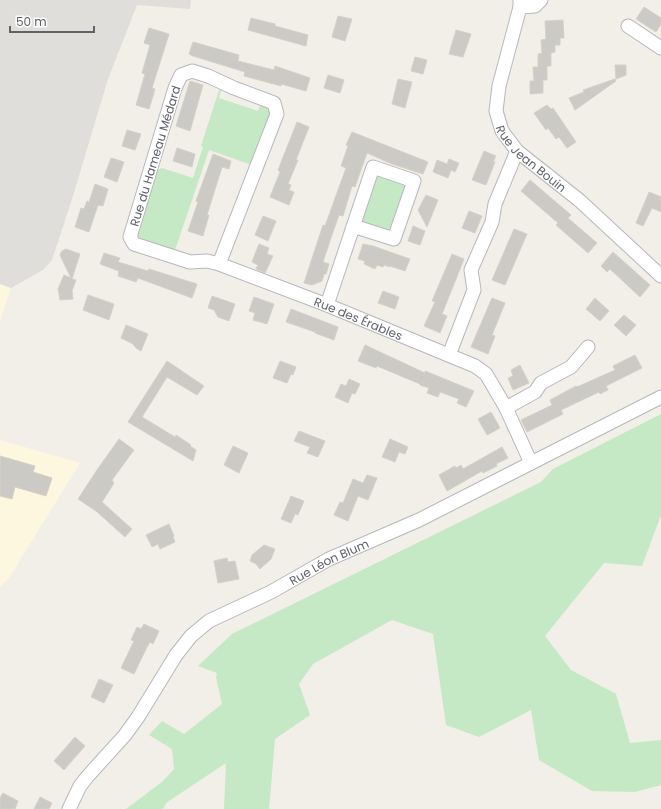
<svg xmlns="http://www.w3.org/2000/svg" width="661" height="809" font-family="Poppins,sans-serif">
  <rect width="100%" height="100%" fill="#f1efe8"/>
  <g fill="#fef7e0">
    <path d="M0 284 11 288 0 321Z"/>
    <path d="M0 440 80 463 9 578 0 587Z"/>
  </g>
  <path fill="#e0deda" d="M0 0H191L190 9 137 5 108 79 73 196 52 260 43 270 11 288 0 284Z"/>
  <g fill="#c5e8c5">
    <path d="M219 90H221L219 98 258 111 261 103 268 107 271 113 252 165 209 150 174 253 141 242 136 235V228L140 230 141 228 137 226 156 171 162 168 193 178 203 147 201 146Z"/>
    <path d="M380 174 404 183 405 186 390 227 387 231 361 222 377 176Z"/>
    <path d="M661 414V515L642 566 604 563 545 636 571 670 616 694 630 743 661 740V785L635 792 592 791 539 760 531 710 479 737 446 725 433 634 392 620 313 664 299 684 310 715 275 739 269 809H224L226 763 166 803 163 809H126L162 782 174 769 172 749 149 735 162 721 184 734 222 704 216 677 217 673 198 666 232 634 541 482 553 469Z"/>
  </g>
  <g fill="#cccac5" stroke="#d6d1c6">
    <path d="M644 7 661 18V24L656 32 636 19Z"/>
    <path d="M338 16 352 19 345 41 332 37Z"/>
    <path d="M251 18 275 24V26L308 35 306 46 248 30Z"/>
    <path d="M563 20 564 38H560V45H555V52L551 53V66H547V80H543V93L530 94V81H534L533 67H538V54L542 53 541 40 546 39 545 21Z"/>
    <path d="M149 28 169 34 152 88 155 89 149 109 136 105 145 74 142 73 150 45 144 43Z"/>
    <path d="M456 30 471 34 463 57 449 54Z"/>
    <path d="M193 42 239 55 238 61 274 70 275 66 310 78 306 91 281 84V86L244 76 245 72 193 56 189 54Z"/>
    <path d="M415 57 427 60 423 74 411 71Z"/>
    <path d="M615 65H626V75L616 79Z"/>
    <path d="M328 75 344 80 340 93 324 88Z"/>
    <path d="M398 79 412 82 405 108 392 104Z"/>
    <path d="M615 79 616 81 575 110 569 98 584 92 583 90Z"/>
    <path d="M190 81 203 85 190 131 176 126Z"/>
    <path d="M547 105 551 109 553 108 576 142 567 148 559 137 556 139 548 128 546 130 534 113Z"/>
    <path d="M297 122 309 127 296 160H298L288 184 291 185 289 190 294 192 289 205 270 197 280 172 278 170Z"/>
    <path d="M127 130 141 134 135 150 122 146Z"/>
    <path d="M352 132 428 162 423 174 392 164 367 153 355 187 352 186 343 216 339 215 332 235 323 262 329 264 326 274H324L322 281 312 285 304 283 323 225 325 226 346 168 341 166 348 146 346 145Z"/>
    <path d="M177 148 195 154 192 167 173 161Z"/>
    <path d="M484 151 496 156 493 162H495L486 185 472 180Z"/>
    <path d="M213 154 231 161 229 169 222 167 207 215H209L203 236 188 231 198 202 196 201Z"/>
    <path d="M111 158 124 162 117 182 104 177Z"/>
    <path d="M449 159 459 163 455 172 451 170 448 178 433 172 437 160 447 164Z"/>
    <path d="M530 180 571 215 568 218 597 243 588 253 556 225 558 223 521 191Z"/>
    <path d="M95 184 108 189 103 206 98 205 89 232 75 227 81 208 84 209 87 201 89 202Z"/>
    <path d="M649 192 661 197V212L652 208 643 226 636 223Z"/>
    <path d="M426 195 438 200 427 227 418 210Z"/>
    <path d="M469 211 482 216 475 233 462 228Z"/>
    <path d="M263 216 276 221 268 241 255 235Z"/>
    <path d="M413 226 425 231 420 245 408 241Z"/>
    <path d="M514 229 527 234 505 285 492 280Z"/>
    <path d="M259 244 269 248 267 254 273 256 265 273 256 269 258 265 252 262Z"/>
    <path d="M363 244 373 246 410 259 405 271 390 266V267L384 265 383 267 377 265 375 269 364 264 365 261 358 259Z"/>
    <path d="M66 249 80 254 72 279 76 280 72 291 73 299 60 300 58 289 64 275 71 278 60 255 62 251Z"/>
    <path d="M613 252 650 285 640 297 610 269 607 272 601 266Z"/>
    <path d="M104 253 120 258 118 262 148 271 149 269 197 284 192 298 138 278 136 282 118 276 119 271 100 264Z"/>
    <path d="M452 254 464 259 442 314 447 316 440 333 424 326 435 302 432 301Z"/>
    <path d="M383 291 399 297 395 309 378 303Z"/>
    <path d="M88 295 114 304 109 320 83 310Z"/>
    <path d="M212 296 235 304 229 321 218 317 214 310 208 308Z"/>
    <path d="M254 297 274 304 267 324 253 320 255 313 249 311Z"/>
    <path d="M492 298 505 303 492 335 495 336 488 354 471 347Z"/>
    <path d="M595 298 609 311 600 321 586 309Z"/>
    <path d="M291 309 338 327 334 340 315 333V332L286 322Z"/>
    <path d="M624 315 636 325 626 336 614 325Z"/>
    <path d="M126 325 148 334 141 351 136 348 133 344 121 338Z"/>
    <path d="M365 345 425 373V371L474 391 466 407 457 403 459 399 440 392 438 397 427 393 429 388 420 385V384L377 366 376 368 358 361Z"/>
    <path d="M635 355 642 368 606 386 608 390 600 394 599 392 561 410 563 414 527 432 521 420 552 405 550 400 576 386 577 387 615 370 613 366Z"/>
    <path d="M167 361 204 386 197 395 167 377 142 417 175 437 176 435 191 445 190 446 196 450 193 461 128 422Z"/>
    <path d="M280 361 296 367 293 375 291 374 287 383 273 378Z"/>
    <path d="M520 365 529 383 513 390 508 378 513 376 511 370Z"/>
    <path d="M349 379 360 384 355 394 352 393 348 403 335 397 341 384 346 386Z"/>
    <path d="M491 412 500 428 487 435 478 419Z"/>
    <path d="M299 431 325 441 318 457 307 453 310 447 294 441Z"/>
    <path d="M119 439 134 450 112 480 114 483 102 502 132 529 125 537 96 511 78 499 97 470Z"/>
    <path d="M390 439 408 447 405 454 399 452 395 462 382 457Z"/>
    <path d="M233 446 248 453 239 473 224 465Z"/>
    <path d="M502 447 508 458 496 464 497 466 483 473 482 471 447 491 439 475 455 466 456 468 461 465 463 469Z"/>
    <path d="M0 456 35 466 33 472 52 478 46 496 15 487 12 499 0 496Z"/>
    <path d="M367 475 377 478 368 500 358 496 348 521 334 515 340 502 343 503 353 479 363 483Z"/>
    <path d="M291 496 304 501 298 515 295 514 291 523 281 519Z"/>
    <path d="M169 524 174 536 173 537 175 542 160 549 158 544 152 547 146 535Z"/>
    <path d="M264 545 275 549 271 559 260 569 256 564 250 561 252 555Z"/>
    <path d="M227 558 228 562 235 561 239 579 218 583 214 561Z"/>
    <path d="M144 624 159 631 153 644 150 642 147 647 134 674 121 668 134 641 131 640 137 627 141 629Z"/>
    <path d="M99 679 113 685 104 703 91 697Z"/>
    <path d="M75 737 85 746 64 770 54 761Z"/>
    <path d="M3 793 18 801 15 809H0V798Z"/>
    <path d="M40 797 52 803 49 809H34Z"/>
  </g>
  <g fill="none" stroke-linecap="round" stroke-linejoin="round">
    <g stroke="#b5b8bc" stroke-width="15">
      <g id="minor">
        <path id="s1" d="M520 0V7L499 86 496 111 502 131 517 151 579 200 661 276"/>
        <path d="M520 7 535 6 541 0"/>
        <path d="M628 26 661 48"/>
        <path id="s2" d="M219 264 277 114 274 103 234 88 208 76 192 71 181 75 175 88 130 237 134 244 190 262 207 261 219 264 327 305 475 366 486 374 506 408 531 463"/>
        <path d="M327 305 373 167 414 181 394 239 353 226"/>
        <path d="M449 355 474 290 471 270 492 222 495 204 517 151"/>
        <path d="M506 408 535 392 541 383 571 367 588 347"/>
        <path id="s3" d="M69 809 80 786 87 777 125 735 138 717 176 655 191 636 209 621 271 592 329 559 419 520 661 397"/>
      </g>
    </g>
    <use href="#minor" stroke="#fff" stroke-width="13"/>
  </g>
  <g text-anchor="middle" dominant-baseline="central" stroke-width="3" stroke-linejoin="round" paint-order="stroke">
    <g font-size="12" fill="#5f6368" stroke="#fff">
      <text transform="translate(155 156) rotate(-73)">Rue du Hameau Médard</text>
      <text stroke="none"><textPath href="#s1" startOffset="175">Rue Jean Bouin</textPath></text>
      <text stroke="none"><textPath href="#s2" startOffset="688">Rue des Érables</textPath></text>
      <text stroke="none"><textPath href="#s3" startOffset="370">Rue Léon Blum</textPath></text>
    </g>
  </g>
  <path d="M10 26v6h84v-6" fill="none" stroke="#5f6368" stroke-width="2"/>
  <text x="16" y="26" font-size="12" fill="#5f6368" stroke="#ffffff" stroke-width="3" paint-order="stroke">50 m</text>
</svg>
